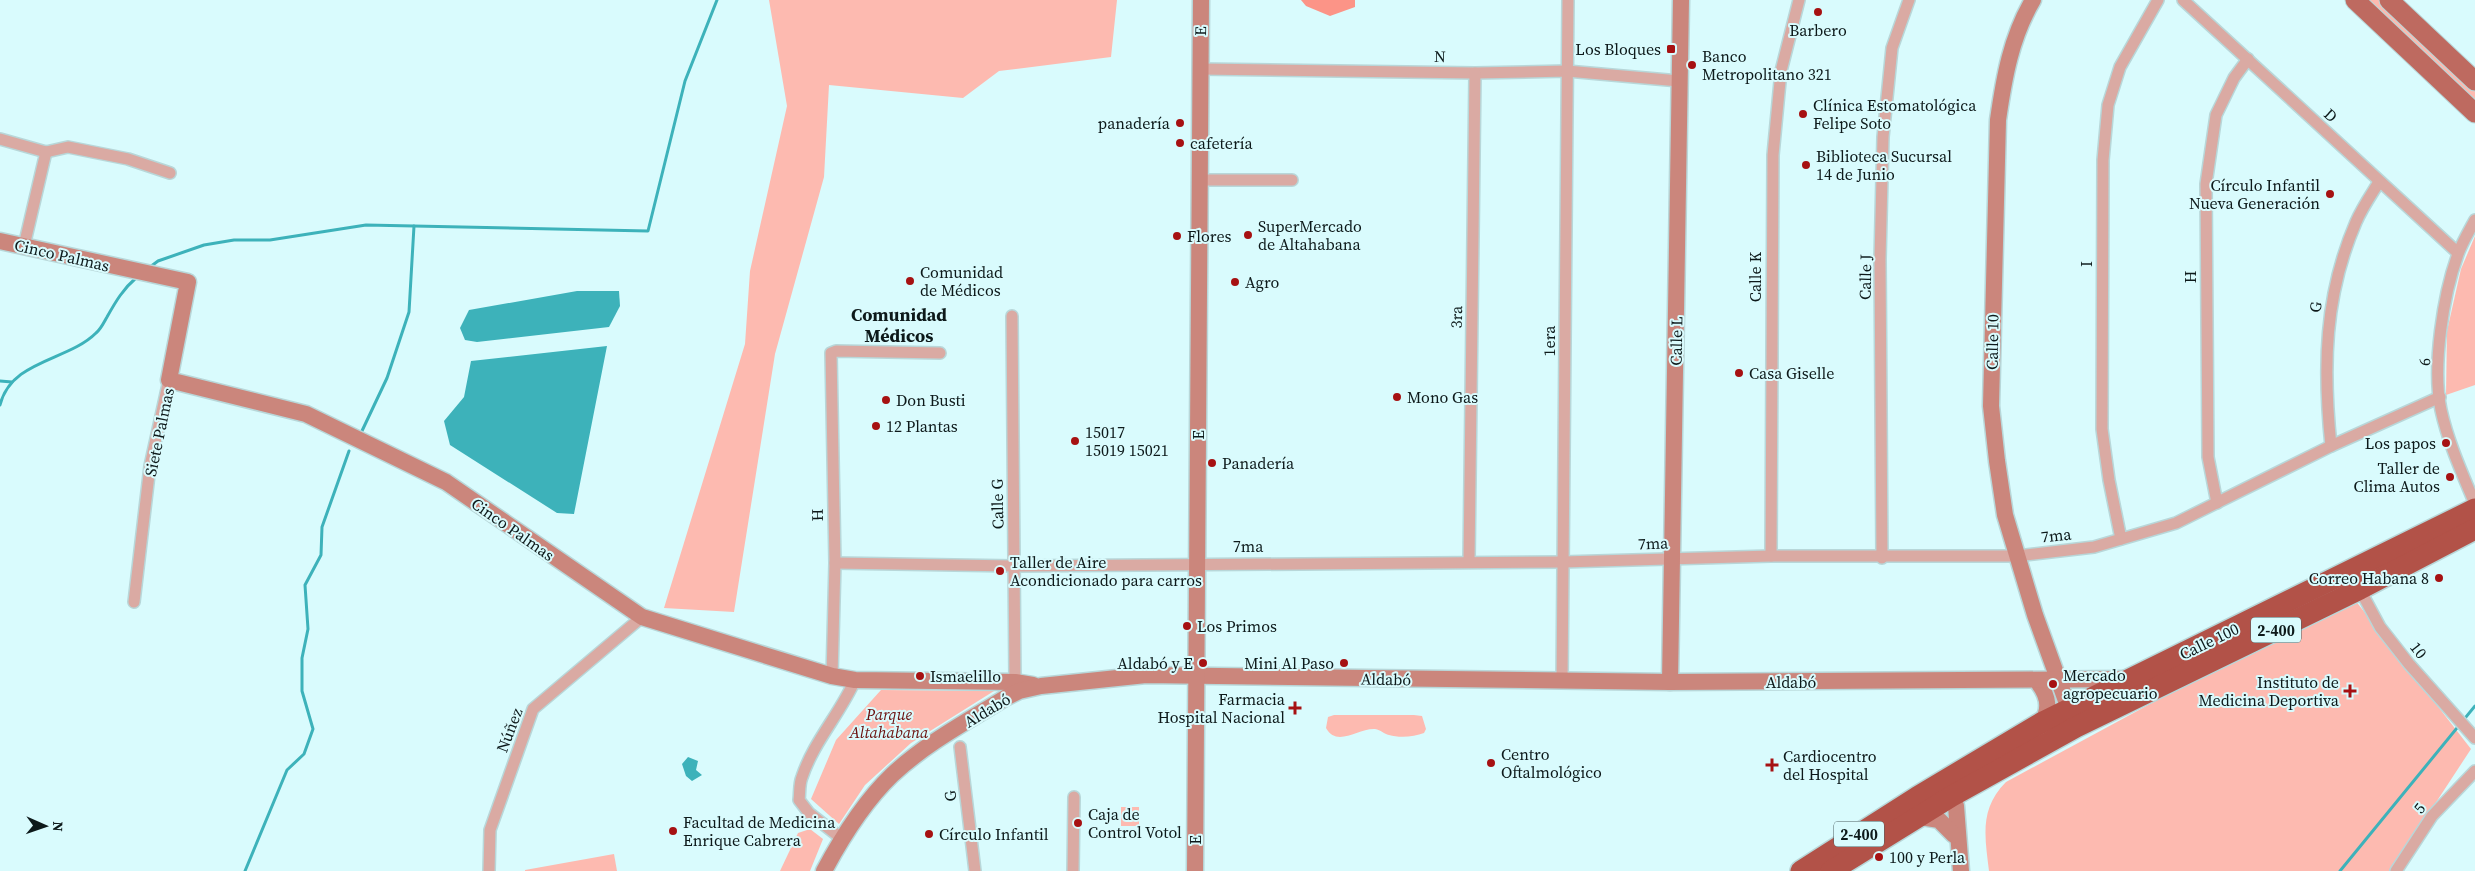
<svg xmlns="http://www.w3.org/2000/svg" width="2475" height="871" font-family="'Source Serif 4',serif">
  <rect width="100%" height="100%" fill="#d9fbfd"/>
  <g fill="#fdbab0">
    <path d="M769 0H1117L1111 57 999 71 963 98 829 85 824 177 775 354 734 612 664 608 745 344 750 271 787 106Z"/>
    <path d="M2364 0H2382L2475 87V102Z"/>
    <path d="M2475 236V385L2446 395 2447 331 2461 269Z"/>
    <path d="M2355 600 2471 749 2391 871H1989C1985 837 1979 809 2006 782L2248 651Z"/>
    <path d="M881 690 994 691 911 743 865 785 839 824 811 799 836 740Z"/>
    <path d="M1334 715H1414L1422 716 1426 729 1424 733C1414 737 1399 738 1389 735 1384 734 1381 730 1375 729 1358 728 1337 748 1326 728L1328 717Z"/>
    <rect x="1121" y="807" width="18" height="19"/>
    <path d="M810 829 823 839 810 871H780L798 833Z"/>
    <path d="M614 854 617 871H525V870Z"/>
  </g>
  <path fill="#fc9487" d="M1301 0H1355V7L1330 16 1306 6Z"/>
  <g fill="#3db2ba">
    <path d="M577 291H619L620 306 609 327 477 342 465 340 460 328 469 310Z"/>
    <path d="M607 346 574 514 557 513 450 445 444 421 464 397 471 361Z"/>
    <path d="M688 757 698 761 696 770 702 775 692 781 686 776 682 764Z"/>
  </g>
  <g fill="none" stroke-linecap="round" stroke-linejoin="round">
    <g stroke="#3db2ba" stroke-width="3">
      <path d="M150 267 158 261 204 245 234 240H270L366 225 648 231 685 81 717 0"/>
      <path d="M0 381 12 382"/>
      <path d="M0 405C11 360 68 361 96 333 101 329 104 322 107 317 116 301 123 289 137 277"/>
      <path d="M361 433 387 378 409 312 414 226"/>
      <path d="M245 871 287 770 304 754 313 729 302 691V658L308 629 305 585 321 555 322 527 349 451"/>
      <path d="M2340 871 2475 706"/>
    </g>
    <g stroke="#b8d7d9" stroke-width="14">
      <g id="street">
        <path d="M2183 0 2458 253"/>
        <path d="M1200 69 1475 73 1567 71 1679 81"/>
        <path d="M0 139 46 152 68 147 128 159 170 173"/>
        <path d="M1199 180H1292"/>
        <path d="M2475 220C2469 231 2462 243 2458 254 2443 295 2432 367 2441 410 2448 442 2462 473 2475 504"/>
        <path d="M24 246 46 152"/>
        <path d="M1012 316 1015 682 1018 688"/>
        <path d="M2331 446C2323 368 2324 296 2356 222 2362 208 2371 195 2379 182"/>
        <path d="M2217 503 2208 457 2206 184 2216 115 2234 78 2248 59"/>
        <path d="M2121 539 2109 480 2102 429 2103 160 2108 105 2120 67 2158 0"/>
        <path d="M1771 556 1773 155 1781 71 1799 0"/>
        <path d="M1882 558 1880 259 1883 137 1892 48 1909 0"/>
        <path d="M1469 561 1475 73"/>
        <path d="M835 563 1014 566 1563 562 1771 556H2017L2094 547 2176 523 2331 446 2440 397"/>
        <path d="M2358 586 2380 627 2409 664 2475 738"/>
        <path d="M134 602 150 466 169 380"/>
        <path d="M832 676 835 563 831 353 836 351 940 353"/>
        <path d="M1562 682 1568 0"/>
        <path d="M960 747 975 871"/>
        <path d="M841 838 809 813 799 800C800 793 799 784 802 777 814 741 840 714 855 680"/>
        <path d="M489 871 490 830 533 709 642 617"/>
        <path d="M1073 871 1074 797"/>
        <path d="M2396 871 2432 816 2475 771"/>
      </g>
    </g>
    <g stroke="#b8d7d9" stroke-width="19">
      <g id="secondary">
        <path d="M2033 0C2011 37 2004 78 1998 120L1991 406 1997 461 2005 515 2035 615 2069 709"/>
        <path d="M0 241 188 282 169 380 306 414 446 482 642 617 832 676 855 680 1015 682 1033 685"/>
        <path d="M1670 682 1681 0"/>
        <path d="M2039 684C2048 696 2051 710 2041 723"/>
        <path d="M1952 796 1956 806 1961 871"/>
        <path d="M1921 817 1939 820 1954 835"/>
        <path d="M824 871C841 839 865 801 892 775 925 744 966 722 1005 698L1019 691 1041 686 1146 675 1670 682 2128 679"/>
        <path d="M1195 871 1201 0"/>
      </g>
    </g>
    <g stroke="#b8d7d9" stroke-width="21">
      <g id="primary">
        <path d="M2355 0 2475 113"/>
        <path d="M2389 0 2475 81"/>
      </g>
    </g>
    <g stroke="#b8d7d9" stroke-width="24">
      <g id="highway">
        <path d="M1801 871 1917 797 2041 723 2475 509"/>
        <path d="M1831 871 1952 796 2076 727 2360 589 2475 529"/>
      </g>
    </g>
    <use href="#street" stroke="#daaaa3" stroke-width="11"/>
    <use href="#secondary" stroke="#cb867c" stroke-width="16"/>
    <use href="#primary" stroke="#be6a60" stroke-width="19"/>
    <use href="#highway" stroke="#b25248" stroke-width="21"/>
  </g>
  <g fill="#a61112" stroke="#d9fbfd" stroke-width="2">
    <circle cx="1818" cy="12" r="5"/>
    <rect x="1666" y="44" width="10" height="10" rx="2.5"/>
    <circle cx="1692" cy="65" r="5"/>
    <circle cx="1803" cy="114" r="5"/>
    <circle cx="1180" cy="123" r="5"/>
    <circle cx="1180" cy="143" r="5"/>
    <circle cx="1806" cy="165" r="5"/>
    <circle cx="2330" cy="194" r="5"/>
    <circle cx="1248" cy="235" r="5"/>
    <circle cx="1177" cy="236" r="5"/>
    <circle cx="910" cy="281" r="5"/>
    <circle cx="1235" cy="282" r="5"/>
    <circle cx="1739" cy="373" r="5"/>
    <circle cx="1397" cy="397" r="5"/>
    <circle cx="886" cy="400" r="5"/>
    <circle cx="876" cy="426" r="5"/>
    <circle cx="1075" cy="441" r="5"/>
    <circle cx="2446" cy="443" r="5"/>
    <circle cx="1212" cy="463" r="5"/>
    <circle cx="2450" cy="477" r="5"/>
    <circle cx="1000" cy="571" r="5"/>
    <circle cx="2439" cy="578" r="5"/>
    <circle cx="1187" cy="626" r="5"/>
    <circle cx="1203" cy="663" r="5"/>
    <circle cx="1344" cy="663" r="5"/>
    <circle cx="920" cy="676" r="5"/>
    <circle cx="2053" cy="684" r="5"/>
    <path d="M2347.5 683.5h5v5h5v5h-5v5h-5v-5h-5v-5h5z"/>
    <path d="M1292.5 700.5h5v5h5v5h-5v5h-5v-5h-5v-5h5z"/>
    <circle cx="1491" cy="763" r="5"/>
    <path d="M1769.5 757.5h5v5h5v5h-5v5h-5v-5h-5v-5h5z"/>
    <circle cx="1078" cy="823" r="5"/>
    <circle cx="673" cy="831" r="5"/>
    <circle cx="929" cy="834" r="5"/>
    <circle cx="1879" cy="857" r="5"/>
  </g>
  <g text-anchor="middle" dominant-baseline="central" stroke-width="4" stroke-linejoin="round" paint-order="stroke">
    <g fill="#d9fbfd" stroke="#4a5d5e" stroke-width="1">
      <rect x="2251" y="617.5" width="50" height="25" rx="4"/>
      <rect x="1834" y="821.5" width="50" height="25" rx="4"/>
    </g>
    <g font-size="15" font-weight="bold" fill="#0d191a">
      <text x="2276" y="630">2-400</text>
      <text x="1859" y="834">2-400</text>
    </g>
    <g font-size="16" fill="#0d191a" stroke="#d9fbfd" text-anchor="start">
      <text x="1818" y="30" text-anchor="middle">Barbero</text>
      <text x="1661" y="49" text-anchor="end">Los Bloques</text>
      <text x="1702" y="56">Banco<tspan x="1702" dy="18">Metropolitano 321</tspan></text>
      <text x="1813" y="105">Clínica Estomatológica<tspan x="1813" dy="18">Felipe Soto</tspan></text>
      <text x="1170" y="123" text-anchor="end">panadería</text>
      <text x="1190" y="143">cafetería</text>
      <text x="1816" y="156">Biblioteca Sucursal<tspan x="1816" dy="18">14 de Junio</tspan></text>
      <text x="2320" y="185" text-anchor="end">Círculo Infantil<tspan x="2320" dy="18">Nueva Generación</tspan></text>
      <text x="1258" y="226">SuperMercado<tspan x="1258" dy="18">de Altahabana</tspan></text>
      <text x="1187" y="236">Flores</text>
      <text x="920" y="272">Comunidad<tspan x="920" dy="18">de Médicos</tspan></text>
      <text x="1245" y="282">Agro</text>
      <text x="1749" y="373">Casa Giselle</text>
      <text x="1407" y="397">Mono Gas</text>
      <text x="896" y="400">Don Busti</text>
      <text x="886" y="426">12 Plantas</text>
      <text x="1085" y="432">15017<tspan x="1085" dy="18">15019 15021</tspan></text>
      <text x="2436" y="443" text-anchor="end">Los papos</text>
      <text x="1222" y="463">Panadería</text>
      <text x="2440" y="468" text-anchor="end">Taller de<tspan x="2440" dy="18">Clima Autos</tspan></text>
      <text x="1010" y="562">Taller de Aire<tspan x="1010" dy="18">Acondicionado para carros</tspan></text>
      <text x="2429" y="578" text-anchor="end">Correo Habana 8</text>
      <text x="1197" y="626">Los Primos</text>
      <text x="1193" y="663" text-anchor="end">Aldabó y E</text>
      <text x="1334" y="663" text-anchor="end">Mini Al Paso</text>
      <text x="2063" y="675">Mercado<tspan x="2063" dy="18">agropecuario</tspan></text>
      <text x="930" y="676">Ismaelillo</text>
      <text x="2339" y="682" text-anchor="end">Instituto de<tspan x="2339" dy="18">Medicina Deportiva</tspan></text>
      <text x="1285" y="699" text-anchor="end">Farmacia<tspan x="1285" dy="18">Hospital Nacional</tspan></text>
      <text x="1501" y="754">Centro<tspan x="1501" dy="18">Oftalmológico</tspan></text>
      <text x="1783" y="756">Cardiocentro<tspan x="1783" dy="18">del Hospital</tspan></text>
      <text x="1088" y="814">Caja de<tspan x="1088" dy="18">Control Votol</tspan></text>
      <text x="683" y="822">Facultad de Medicina<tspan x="683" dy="18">Enrique Cabrera</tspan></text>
      <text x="939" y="834">Círculo Infantil</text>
      <text x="1889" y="857">100 y Perla</text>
    </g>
    <g font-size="16" fill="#0d191a" stroke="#d9fbfd">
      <text transform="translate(1200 31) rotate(-89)">E</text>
      <text transform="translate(1440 56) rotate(1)">N</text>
      <text transform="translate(2331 115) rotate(43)">D</text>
      <text transform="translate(62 255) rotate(13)">Cinco Palmas</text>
      <text transform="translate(2086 264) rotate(-90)">I</text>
      <text transform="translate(1755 277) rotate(-90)">Calle K</text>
      <text transform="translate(1865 277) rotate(-89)">Calle J</text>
      <text transform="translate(2190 277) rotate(-90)">H</text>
      <text transform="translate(2315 307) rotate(-82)">G</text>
      <text transform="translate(1456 317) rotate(-89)">3ra</text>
      <text transform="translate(1549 341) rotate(-90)">1era</text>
      <text transform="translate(1676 341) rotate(-89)">Calle L</text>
      <text transform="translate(1992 342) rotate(-89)">Calle 10</text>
      <text transform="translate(2424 362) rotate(-89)">6</text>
      <text transform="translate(159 432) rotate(-78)">Siete Palmas</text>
      <text transform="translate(1198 435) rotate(-90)">E</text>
      <text transform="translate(997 504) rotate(-91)">Calle G</text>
      <text transform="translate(817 515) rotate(-91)">H</text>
      <text transform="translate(513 529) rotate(35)">Cinco Palmas</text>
      <text transform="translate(2056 535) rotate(-6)">7ma</text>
      <text transform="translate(1653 543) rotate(-2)">7ma</text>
      <text x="1248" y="546">7ma</text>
      <text transform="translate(2209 641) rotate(-26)">Calle 100</text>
      <text transform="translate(2419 650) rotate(51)">10</text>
      <text transform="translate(1386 679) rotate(1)">Aldabó</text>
      <text x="1791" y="682">Aldabó</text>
      <text transform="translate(987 710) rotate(-31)">Aldabó</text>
      <text transform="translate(509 730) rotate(-69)">Núñez</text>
      <text transform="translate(950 796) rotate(-97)">G</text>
      <text transform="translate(2419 808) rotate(-52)">5</text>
      <text transform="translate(1195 840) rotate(-90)">E</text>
    </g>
    <g font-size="16" font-style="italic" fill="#6b0e0c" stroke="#d9fbfd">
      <text x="889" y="714">Parque<tspan x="889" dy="18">Altahabana</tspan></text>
    </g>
    <g font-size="18" font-weight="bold" fill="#0d191a" stroke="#d9fbfd">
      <text x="899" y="314">Comunidad<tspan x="899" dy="21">Médicos</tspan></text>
    </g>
  </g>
  <g transform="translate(45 826) rotate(92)" stroke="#d9fbfd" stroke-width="4" paint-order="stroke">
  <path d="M0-4L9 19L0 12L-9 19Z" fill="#0d191a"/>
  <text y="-8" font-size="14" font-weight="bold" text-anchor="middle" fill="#0d191a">N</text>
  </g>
</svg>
